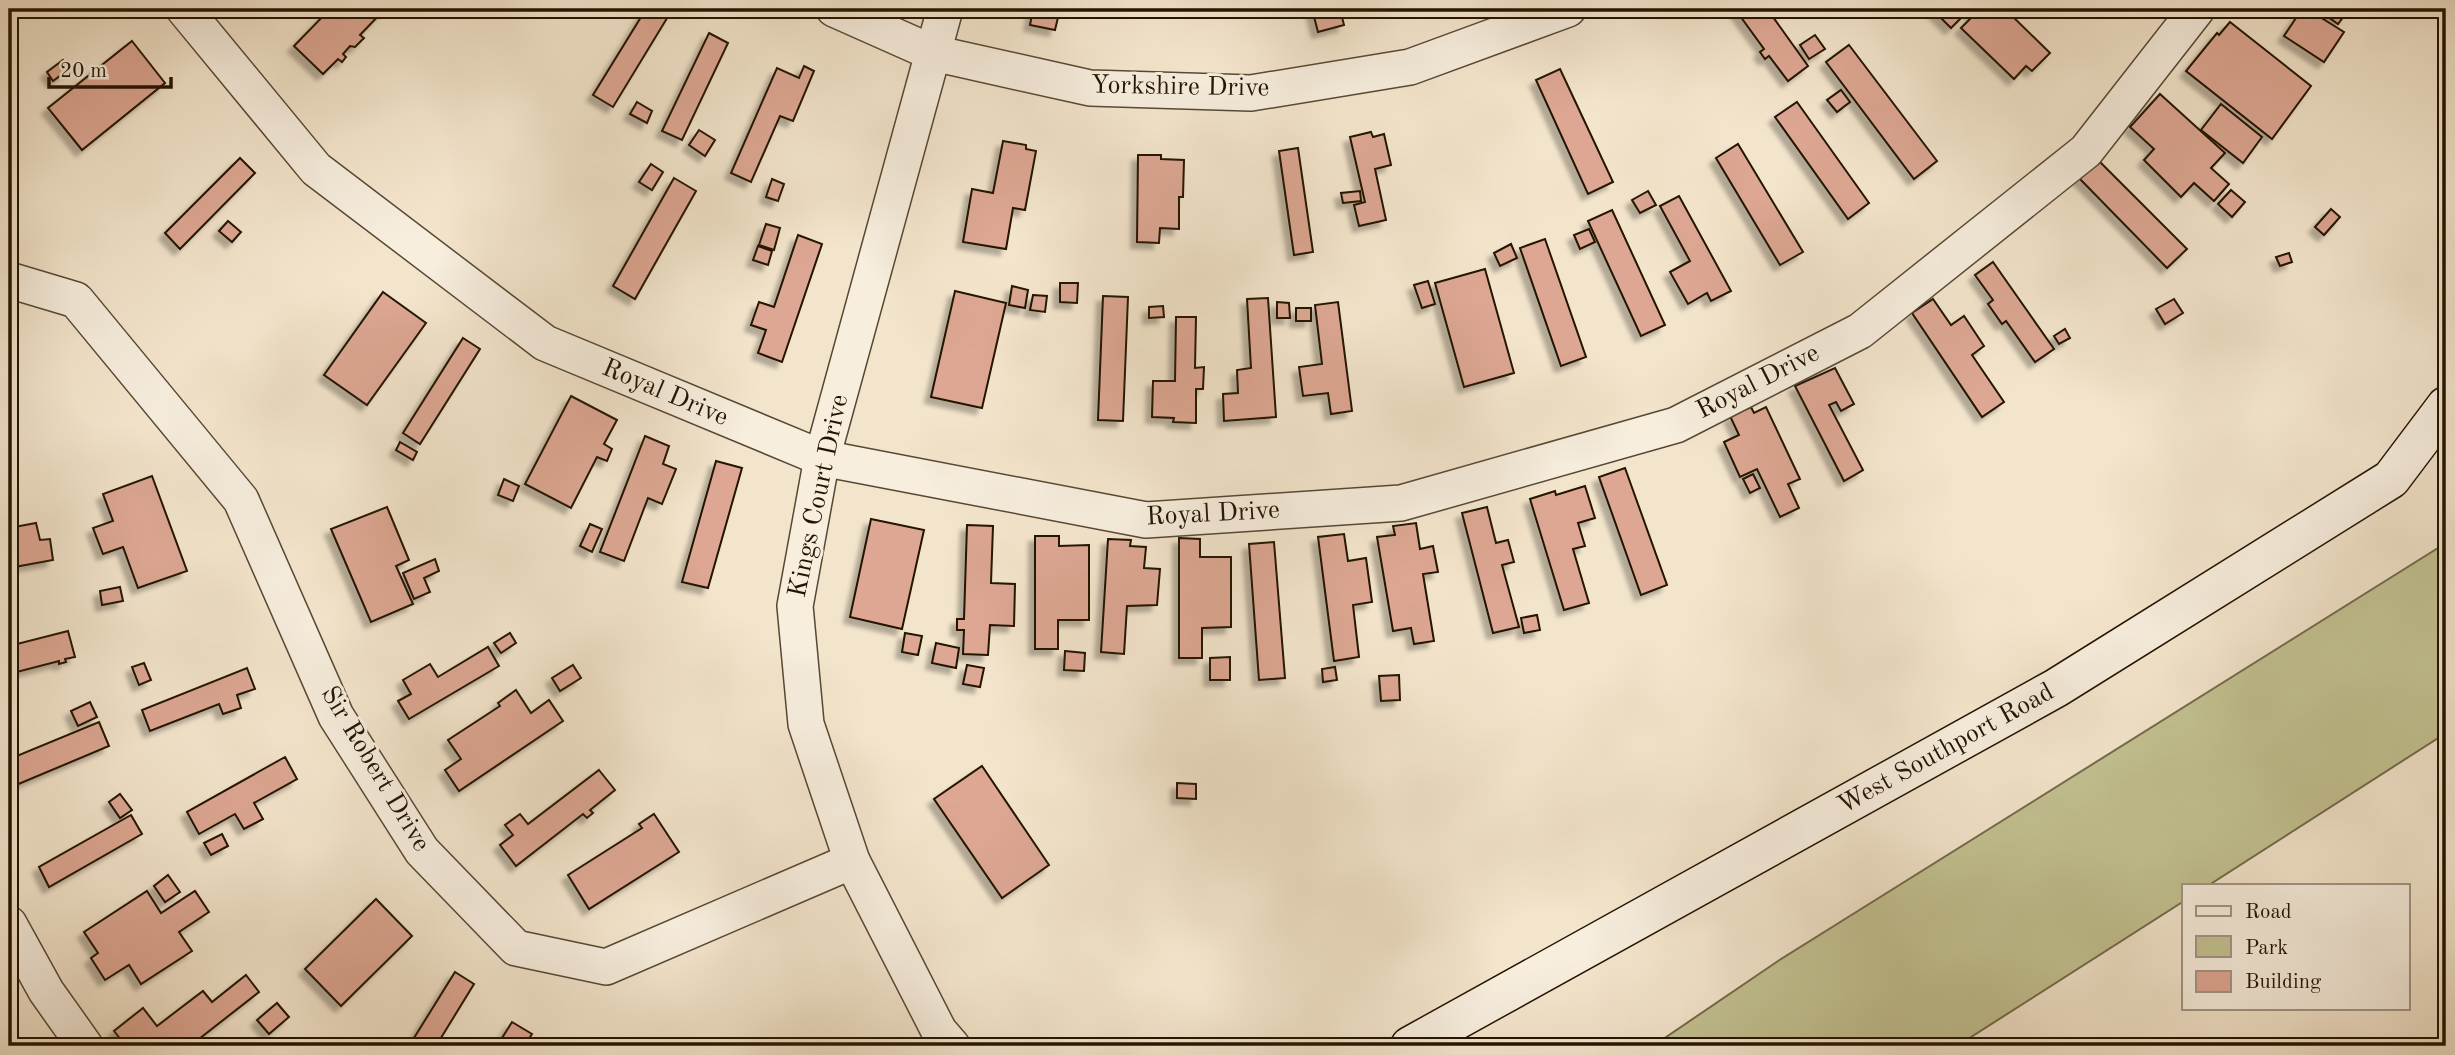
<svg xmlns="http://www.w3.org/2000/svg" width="2455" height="1055" font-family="'Old Standard TT',serif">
  <defs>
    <filter id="shadow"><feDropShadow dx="-6" dy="6" stdDeviation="2" flood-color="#0004"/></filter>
  </defs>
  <rect width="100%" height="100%" fill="#f3e5cc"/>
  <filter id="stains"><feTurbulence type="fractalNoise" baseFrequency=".00286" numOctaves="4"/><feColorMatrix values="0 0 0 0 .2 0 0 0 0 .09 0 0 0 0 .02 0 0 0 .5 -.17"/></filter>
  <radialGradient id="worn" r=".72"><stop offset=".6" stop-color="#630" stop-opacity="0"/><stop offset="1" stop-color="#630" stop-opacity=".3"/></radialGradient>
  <path fill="#c3c292" stroke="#736a4a" stroke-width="2" d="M2446 543V733L2209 885H2184V901L1957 1046H1653L1778 961Z"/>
  <g fill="#dda793" stroke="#231301" stroke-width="2" filter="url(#shadow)">
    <path d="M330 9H385L360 35 364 38 355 47 350 46 343 54 346 57 342 62 338 59 323 74 294 46Z"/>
    <path d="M646 9 672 10 613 107 593 95Z"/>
    <path d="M1033 9H1060L1055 30 1030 25Z"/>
    <path d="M1312 9H1340L1344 25 1318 32Z"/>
    <path d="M1735 9H1785L1773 17 1808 66 1788 81 1769 56 1765 59 1760 52 1764 49Z"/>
    <path d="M1932 9H1959L1965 14 1951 28Z"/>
    <path d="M1967 9H2005L2050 53 2032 71 2026 66 2014 79 1961 28 1974 15Z"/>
    <path d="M2302 9H2307L2344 32 2324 62 2284 36Z"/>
    <path d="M2317 9H2349L2338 24Z"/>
    <path d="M2230 22 2311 86 2272 139 2186 71 2217 33 2219 35Z"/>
    <path d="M709 33 728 43 682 140 662 131Z"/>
    <path d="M1815 35 1825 49 1809 59 1800 45Z"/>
    <path d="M132 41 165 83 82 150 48 108Z"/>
    <path d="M1849 45 1937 161 1914 179 1826 62Z"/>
    <path d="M63 60 69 69 53 81 47 72Z"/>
    <path d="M804 66 814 71 793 121 780 116 751 182 731 173 777 68 799 78Z"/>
    <path d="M1560 69 1613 182 1588 194 1536 80Z"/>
    <path d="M1841 90 1850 102 1837 112 1827 100Z"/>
    <path d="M2160 94 2225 153 2211 168 2229 184 2214 201 2194 183 2181 197 2144 160 2154 149 2130 127Z"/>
    <path d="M637 102 652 111 647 123 630 114Z"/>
    <path d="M1797 102 1869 203 1848 219 1775 117Z"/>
    <path d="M2221 104 2262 137 2243 163 2201 130Z"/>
    <path d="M699 130 715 140 705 156 689 145Z"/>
    <path d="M1371 132 1373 137 1384 134 1391 165 1375 169 1386 220 1359 226 1354 205 1365 202 1350 137Z"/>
    <path d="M1003 141 1026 145V149L1036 151 1025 210 1013 208 1006 249 963 242 972 189 993 193Z"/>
    <path d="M1738 144 1803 252 1780 265 1716 158Z"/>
    <path d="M1298 148 1313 252 1294 255 1279 151Z"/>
    <path d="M1138 155H1161V159L1184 160 1183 197H1179V229L1160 228 1159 243 1137 242Z"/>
    <path d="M240 158 255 173 180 249 165 233Z"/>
    <path d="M2098 160 2187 249 2167 268 2079 178Z"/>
    <path d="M651 164 663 172 652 190 639 182Z"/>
    <path d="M674 178 696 191 635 299 613 286Z"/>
    <path d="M772 179 784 184 778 201 766 197Z"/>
    <path d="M2231 190 2245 202 2232 217 2218 204Z"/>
    <path d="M1360 191 1361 201 1343 203 1341 193Z"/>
    <path d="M1648 191 1656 205 1640 213 1632 200Z"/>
    <path d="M1679 196 1731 291 1711 301 1707 293 1688 304 1670 272 1690 261 1660 206Z"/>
    <path d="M2331 209 2340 217 2324 235 2315 227Z"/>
    <path d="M1612 210 1665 325 1641 336 1588 221Z"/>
    <path d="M228 221 241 232 232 242 219 231Z"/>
    <path d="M766 224 780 228 774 250 759 245Z"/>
    <path d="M1589 229 1595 242 1580 249 1574 235Z"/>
    <path d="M798 235 822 244 782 362 758 353 766 330 751 325 759 302 774 307Z"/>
    <path d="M1545 239 1586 357 1561 366 1520 248Z"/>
    <path d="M1511 244 1517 258 1500 266 1494 253Z"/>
    <path d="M758 246 772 251 768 265 753 260Z"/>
    <path d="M2289 253 2292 262 2280 266 2276 257Z"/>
    <path d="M1993 262 2054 349 2035 362 2006 321 2002 324 1988 304 1993 300 1975 275Z"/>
    <path d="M1485 269 1514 373 1464 387 1435 283Z"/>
    <path d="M1428 281 1435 304 1422 308 1414 285Z"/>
    <path d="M1060 283H1078L1077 303 1060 302Z"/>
    <path d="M1012 286 1028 290 1025 308 1009 305Z"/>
    <path d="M955 291 1006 303 982 408 931 397Z"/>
    <path d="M383 292 426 323 367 405 324 375Z"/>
    <path d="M1033 295 1047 296 1045 312 1030 310Z"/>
    <path d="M1103 296 1128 297 1123 421 1098 420Z"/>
    <path d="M1268 298 1276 417 1224 421 1223 394 1238 393 1237 370 1251 368 1247 299Z"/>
    <path d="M1933 299 1951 325 1964 316 1984 346 1972 355 2004 402 1982 417 1912 313Z"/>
    <path d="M2174 299 2183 313 2165 324 2156 309Z"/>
    <path d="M1277 302 1289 303 1290 318H1277Z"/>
    <path d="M1338 302 1352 411 1331 414 1328 393 1303 396 1299 367 1322 364 1315 305Z"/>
    <path d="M1163 306 1164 317 1149 318V307Z"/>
    <rect x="1296" y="308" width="15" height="13"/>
    <path d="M1176 317H1196L1195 368 1204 367 1203 389H1196V423L1173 422 1174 418 1152 417 1153 381H1175Z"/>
    <path d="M2065 329 2070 338 2059 344 2054 336Z"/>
    <path d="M463 338 480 349 420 444 403 433Z"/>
    <path d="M9 347H15L14 401H9Z"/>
    <path d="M1835 368 1854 404 1841 411 1836 402 1829 405 1863 470 1844 481 1795 386Z"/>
    <path d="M571 396 617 420 604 444 612 449 607 461 597 457 571 508 525 484Z"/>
    <path d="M1751 407 1754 413 1766 407 1800 479 1788 484 1799 508 1780 517 1757 469 1740 477 1724 442 1739 435 1730 416Z"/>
    <path d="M645 436 669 446 663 464 676 469 662 504 648 498 624 561 600 552Z"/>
    <path d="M400 442 417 452 413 460 396 450Z"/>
    <path d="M716 461 742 468 708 588 682 582Z"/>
    <path d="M1625 468 1667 585 1641 595 1599 477Z"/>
    <path d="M1753 474 1760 488 1750 493 1743 479Z"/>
    <path d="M152 476 187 571 138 588 123 547 103 554 93 528 113 521 103 494Z"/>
    <path d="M504 479 519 486 513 501 498 495Z"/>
    <path d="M1585 486 1595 518 1578 523 1585 546 1573 549 1589 603 1564 610 1530 499 1555 491 1556 495Z"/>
    <path d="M387 507 409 560 396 566 413 604 371 622 331 529Z"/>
    <path d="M1487 507 1496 543 1508 540 1514 562 1502 565 1519 627 1493 633 1462 513Z"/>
    <path d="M871 519 924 530 902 629 850 617Z"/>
    <path d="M36 523 40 540 50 539 53 560 9 568V528Z"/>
    <path d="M1416 523 1420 549 1433 546 1438 572 1423 574 1434 641 1414 644 1411 628 1393 631 1377 537 1395 535 1393 526Z"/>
    <path d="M590 524 602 529 592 552 580 546Z"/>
    <path d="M967 525 993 526 991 583 1015 584 1014 626 990 625 988 655 963 654 964 630H957V619H964Z"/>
    <path d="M1344 534 1348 561 1366 558 1372 602 1353 605 1359 657 1334 661 1318 537Z"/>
    <path d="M1035 536H1059V546L1089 545V620H1058V649H1035Z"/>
    <path d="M1179 538 1200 539V557H1231V627L1202 628V658H1179Z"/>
    <path d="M1108 539 1131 540 1130 546 1146 547 1144 568 1160 569 1157 605 1127 606 1124 654 1101 652Z"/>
    <path d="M1274 542 1285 678 1259 680 1249 544Z"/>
    <path d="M435 559 439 571 424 578 430 592 414 599 403 573Z"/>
    <path d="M120 587 123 601 102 605 100 591Z"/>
    <path d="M1537 615 1540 630 1524 633 1521 618Z"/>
    <path d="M68 631 75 657 65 659 66 662 59 664V661L9 674V646Z"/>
    <path d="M510 633 516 643 501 653 494 643Z"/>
    <path d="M905 633 922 636 918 655 902 652Z"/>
    <path d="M936 643 959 648 956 668 932 663Z"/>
    <path d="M488 647 499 666 409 719 398 701 411 694 403 680 430 664 438 677Z"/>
    <path d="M1065 651 1085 653 1084 671 1064 670Z"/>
    <path d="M1230 657V680H1210V658Z"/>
    <path d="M144 663 151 680 139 685 132 667Z"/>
    <path d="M573 665 581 678 560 691 552 678Z"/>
    <path d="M967 665 984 668 980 687 963 684Z"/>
    <path d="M1335 667 1337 680 1323 682 1322 669Z"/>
    <path d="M247 668 255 689 237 695 241 708 223 714 219 704 150 731 142 710Z"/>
    <path d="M1399 675 1400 700 1381 701 1379 676Z"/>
    <path d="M516 690 531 713 549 700 563 721 459 791 445 770 461 759 448 740 500 706 498 703Z"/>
    <path d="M90 702 97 717 78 726 71 711Z"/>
    <path d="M99 722 109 746 9 788V739L11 738 17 756Z"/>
    <path d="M285 757 297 779 254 803 263 819 244 829 235 814 199 834 187 812Z"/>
    <path d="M982 766 1049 865 1002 898 934 799Z"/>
    <path d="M599 770 615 790 590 810 593 813 587 818 583 814 516 866 500 845 513 835 505 825 520 814 528 824Z"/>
    <path d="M1177 783 1196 784V799L1177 798Z"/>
    <path d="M120 794 132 810 120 818 109 802Z"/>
    <path d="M654 814 679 852 589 909 568 875 642 828 639 824Z"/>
    <path d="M131 815 142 834 49 887 39 867Z"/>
    <path d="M222 834 228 846 211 855 204 843Z"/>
    <path d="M168 875 180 892 165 902 154 886Z"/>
    <path d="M147 891 161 913 195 891 209 912 179 932 192 951 141 984 129 965 105 980 91 958 98 953 84 932Z"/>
    <path d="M376 899 412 936 341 1006 305 969Z"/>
    <path d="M455 972 474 984 436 1046H409Z"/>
    <path d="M246 975 259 992 190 1046H126L114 1031 143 1008 157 1026 203 991 212 1002Z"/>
    <path d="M277 1003 289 1017 269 1034 257 1020Z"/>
    <path d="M512 1022 532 1034 524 1046H497Z"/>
  </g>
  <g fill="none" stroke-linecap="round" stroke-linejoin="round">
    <g stroke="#574834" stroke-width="38">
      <g id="minor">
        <path d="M184 9 316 169 545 343 822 458 1146 520 1401 503 1676 425 1860 331 2086 151 2197 9"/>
        <path d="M834 9 933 53 1090 88 1251 93 1410 67 1568 9"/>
        <path d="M945 9 822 458 795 606 806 724 852 861 939 1031 952 1046"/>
        <path d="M9 280 76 300 241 500 336 716 422 851 516 948 606 967 852 861"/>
        <path d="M9 924 46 991 85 1046"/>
      </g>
    </g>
    <g stroke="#231301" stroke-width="41">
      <path id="secondary" d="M1410 1046 2056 688 2391 479 2446 406"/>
    </g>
    <use href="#minor" stroke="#f7eede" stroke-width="35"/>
    <use href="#secondary" stroke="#f7eede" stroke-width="38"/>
  </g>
  <g text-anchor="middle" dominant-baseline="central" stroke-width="6" stroke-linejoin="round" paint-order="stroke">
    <g font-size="26" fill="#231301" stroke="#f7eede">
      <text transform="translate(1180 87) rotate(1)">Yorkshire Drive</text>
      <text transform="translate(1758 382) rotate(-27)">Royal Drive</text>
      <text transform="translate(665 393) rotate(23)">Royal Drive</text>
      <text transform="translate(819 496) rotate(-78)">Kings Court Drive</text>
      <text transform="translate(1213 514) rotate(-3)">Royal Drive</text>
      <text transform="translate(1946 749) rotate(-29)">West Southport Road</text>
      <text transform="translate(375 769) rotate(59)">Sir Robert Drive</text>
    </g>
  </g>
  <rect width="2455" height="1055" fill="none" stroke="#f3e5cc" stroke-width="35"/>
  <rect x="10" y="10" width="2434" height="1034" fill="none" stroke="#231301" stroke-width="3.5"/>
  <rect x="18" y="18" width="2420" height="1020" fill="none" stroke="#231301" stroke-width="2"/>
  <rect x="2182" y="884" width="228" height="126" fill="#f7eede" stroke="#a29686" stroke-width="2"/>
  <rect x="2196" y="906" width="35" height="10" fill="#f7eede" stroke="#a29686" stroke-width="2"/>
  <text x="2245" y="918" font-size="21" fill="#231301">Road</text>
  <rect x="2196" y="936" width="35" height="21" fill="#c3c292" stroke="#a29686" stroke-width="2"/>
  <text x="2245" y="954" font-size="21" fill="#231301">Park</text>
  <rect x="2196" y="971" width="35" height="21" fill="#dda793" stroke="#a29686" stroke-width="2"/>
  <text x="2245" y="988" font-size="21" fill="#231301">Building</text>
  <path d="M49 77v10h122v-10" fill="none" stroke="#231301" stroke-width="3.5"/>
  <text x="60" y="77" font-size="21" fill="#231301" stroke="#f7eede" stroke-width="5" paint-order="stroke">20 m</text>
  <rect width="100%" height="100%" filter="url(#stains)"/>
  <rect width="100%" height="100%" fill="url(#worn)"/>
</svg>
